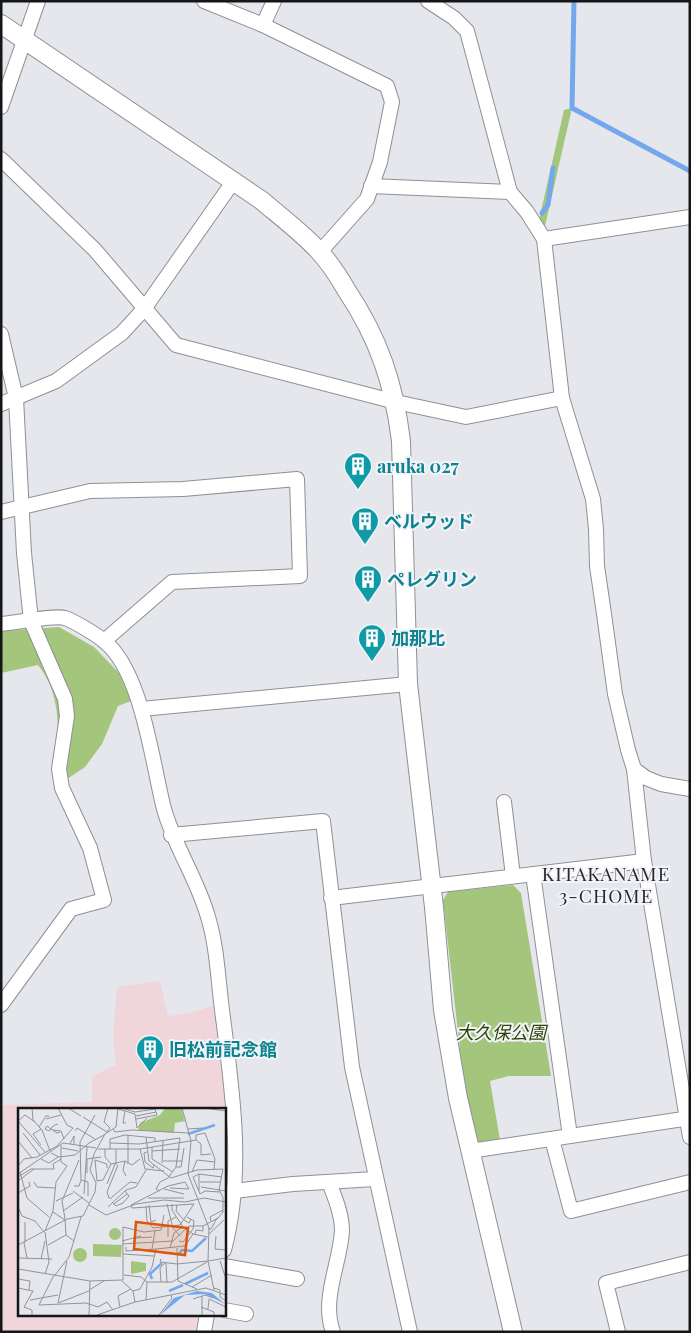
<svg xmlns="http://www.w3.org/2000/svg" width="691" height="1333" font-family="'Playfair Display','Noto Sans JP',serif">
  <rect width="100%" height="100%" fill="#e5e7ec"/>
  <path fill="#f0d6db" d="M160 981 168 1016 189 1013 216 1005 228 1100 227 1196 224 1211V1109H19V1314H199L195 1332H1V1105L92 1102V1076L116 1065 113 1034 117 987Z"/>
  <g fill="#a3c67c">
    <path d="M572 108 542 239 537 229 564 110Z"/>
    <path d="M59 627 94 647 119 673 131 701 118 706 102 744 85 767 55 787C57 747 66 699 38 665L1 673V631Z"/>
    <path d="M513 885 521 893 551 1076H509L490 1081 500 1140 474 1145 464 1085 443 900 448 892Z"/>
  </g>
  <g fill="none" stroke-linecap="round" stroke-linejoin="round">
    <g stroke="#74a8ec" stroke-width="5">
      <path d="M574 1 572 108 690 171"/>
      <path d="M542 213 548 205 553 168"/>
    </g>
    <g stroke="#8e9095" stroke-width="16">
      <g id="minor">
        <path d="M204 1 263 25 387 86 392 102 380 162 367 199 320 252"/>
        <path d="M428 1 454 18 467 31 510 192 527 212 544 239 562 398 593 499 596 529 597 566 604 614 615 694 628 750 634 769 646 778 661 784 690 789"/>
        <path d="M263 25 274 1"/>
        <path d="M1 107 38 1"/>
        <path d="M1 159 95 250 176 345 396 402 466 417 562 398"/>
        <path d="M371 186 510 192"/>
        <path d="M544 239 690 217"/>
        <path d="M1 334 16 398 24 553 31 621 65 699 67 716 59 769 62 788 90 848 104 900 71 909 1 1005"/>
        <path d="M1 404 56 381 122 333 144 309 233 182"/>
        <path d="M1 512 90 491 183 489 297 479 300 576 172 582 104 641"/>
        <path d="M1 624C15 623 54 615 65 618 74 621 97 635 104 641 142 671 152 762 164 809 175 848 197 878 208 917 217 946 218 979 222 1010 232 1088 245 1172 224 1250"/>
        <path d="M141 709 408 684"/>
        <path d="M634 769 644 861 690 1137"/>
        <path d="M504 802 513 876"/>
        <path d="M171 835 323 821 352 1067 410 1332"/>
        <path d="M533 874 570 1136"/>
        <path d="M331 898 644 861"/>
        <path d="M552 1139 571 1211 690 1182"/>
        <path d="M470 1151 690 1118"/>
        <path d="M329 1182C335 1198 342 1214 342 1231 340 1264 321 1299 333 1332"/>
        <path d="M234 1191 293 1184 375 1179"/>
        <path d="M224 1266 297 1279"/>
        <path d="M224 1310 246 1314"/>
        <path d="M204 1332 207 1314"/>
        <path d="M618 1332 606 1283 690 1262"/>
      </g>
    </g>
    <g stroke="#8e9095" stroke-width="20">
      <path id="tertiary" d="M1 24 261 200C280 216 301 232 318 250 329 262 339 277 347 291 379 339 394 384 401 441L408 684 434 907 443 1010 458 1098 513 1332"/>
    </g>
    <use href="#minor" stroke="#fff" stroke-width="14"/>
    <use href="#tertiary" stroke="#fff" stroke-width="18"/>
  </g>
  <defs>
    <g id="building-pin" transform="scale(1.4375)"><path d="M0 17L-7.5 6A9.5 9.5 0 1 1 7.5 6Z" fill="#0f9aa8" stroke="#f2f4f9"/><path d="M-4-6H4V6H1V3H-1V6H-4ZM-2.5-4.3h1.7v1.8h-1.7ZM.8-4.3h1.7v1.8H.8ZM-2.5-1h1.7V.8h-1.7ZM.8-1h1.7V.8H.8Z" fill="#fff"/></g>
  </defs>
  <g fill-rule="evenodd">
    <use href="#building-pin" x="358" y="466"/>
    <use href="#building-pin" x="365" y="521"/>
    <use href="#building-pin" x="368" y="579"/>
    <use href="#building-pin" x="372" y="638"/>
    <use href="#building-pin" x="150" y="1049"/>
  </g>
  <g text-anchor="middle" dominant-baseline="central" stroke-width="4" stroke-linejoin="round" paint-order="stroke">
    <g font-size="18" font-weight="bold" fill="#0d838f" stroke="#f2f4f9" text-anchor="start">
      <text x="377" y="466">aruka 027</text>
      <text x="384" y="521">ベルウッド</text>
      <text x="387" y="579">ペレグリン</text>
      <text x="391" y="638">加那比</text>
      <text x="169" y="1049">旧松前記念館</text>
    </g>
    <g font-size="18" font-style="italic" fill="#2d4308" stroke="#f2f4f9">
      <text x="501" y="1032">大久保公園</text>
    </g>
    <g font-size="19" letter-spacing="1" fill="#292a2e" stroke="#f2f4f9">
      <text x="606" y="873">KITAKANAME<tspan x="606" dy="22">3-CHOME</tspan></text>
    </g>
  </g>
  <g transform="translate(18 1108)">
    <rect width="208" height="208" fill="#e5e7ec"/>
    <path d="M147 0H163L167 13 157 15 156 25 120 22 122 15 142 7ZM91 126a6 6 0 1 1 12 0a6 6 0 1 1-12 0ZM75 136 104 137 103 149 75 148ZM55 147a7 7 0 1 1 14 0a7 7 0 1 1-14 0ZM113 153 128 155V163L113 166Z" fill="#a3c67c"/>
    <path d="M179 183 194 185 207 196 187 186 167 187 142 207 156 190Z" fill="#74a8ec"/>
    <path fill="none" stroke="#74a8ec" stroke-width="2.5" d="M170 26 197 17M160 147 164 142 174 143 188 130M134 171 132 166 144 155M167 176 190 165M151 183 165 177"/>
    <path fill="none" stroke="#929397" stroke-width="1" d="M14 0 15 12 24 22 32 43M40 0 49 17 55 20M50 0 63 8M97 0 117 6 119 20 129 10M164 0 173 33 170 66 191 120 190 153 196 182M186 0 208 3M107 1 117 4 137 1M107 3 105 15H108M118 8 138 4M65 9 89 24 92 20 86 14 90 0M28 11 43 7M118 11 139 7 137 1M0 13 27 44M0 13 7 7 17 14M40 16 37 17 34 19 33 21 31 23 27 21 29 18 33 21 39 25 42 24M21 19 28 8H31M23 21 15 26 23 37M95 21 97 24 114 22 171 25M170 21 185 20M35 22 43 23 46 31M57 23 59 20 77 31M5 25 22 47M178 32V27L187 25 197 51 196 61M178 32 183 36V47L193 46M0 33 14 50M45 35 52 36 56 28V37M92 35 121 36 162 30 158 59 150 70 142 74 138 81 142 83M52 36 78 40M134 39V51L155 64M44 40 60 43M80 41H122L178 32M87 41V49L93 56M92 41V31L107 27 137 30V34M98 41V57M122 41 127 61 146 63M134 43 162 41M129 44 126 45 127 54 135 60 136 57M33 45 41 49 57 47 71 35 86 27M23 51 31 55 40 49M77 52 79 73 85 72M77 52 89 56V60M107 53 105 62 108 68M145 53H164M144 55 145 33M93 56 107 53 114 57 122 51M110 56V27M0 58 6 51 19 49 39 38 55 20M158 59H163L166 40M2 64 9 90 31 109M174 64 179 52 197 54M69 65V51L83 49M0 66 45 35M181 66V83M0 69 13 61H36L35 56 43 51M63 72 70 74V88M85 72 93 56M0 73 16 61M16 74 19 79 37 80M182 74H203M89 76 97 56M56 78H61L63 72 62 34 77 7M183 79 208 83M152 80 171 81M146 81 166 86M171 81 167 74 150 78 113 97 114 100 176 96M55 83 71 95M202 84 187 83 182 86 175 69 181 66 204 69M0 85 12 78 11 74M66 86 69 39M94 89 112 74 119 75M94 90H91L89 84 100 57M130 90H166M38 93 55 85M94 94 98 98 105 95 111 88 107 83M96 96 109 86M149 96 155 120 162 128M154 96V102L165 119 175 126 190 129M71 97 88 107 118 96 146 92 167 94 186 90 208 94M131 97 133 114 138 112M159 97 158 103 166 112 171 115 173 111M128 98 129 113 135 120 162 117 176 96M0 99 4 108 17 113 26 124M90 99 108 82 118 79 128 62M45 103 65 89M35 104 47 112 48 127 56 133M47 111 44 93 61 52M193 113 192 109 205 102M7 114V135M190 121H193L199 110M27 123 35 103 38 74 49 58 43 54V37M27 124 31 154 27 166M177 126 178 122 185 123V118M191 126 206 112M198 128 197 141 208 142M150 129V113L158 109M104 133 123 128M161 133 165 134 175 121 176 113 169 109M116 134V130L134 129M6 135 9 150M104 136 155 133 171 118H185L200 110 205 104V89L201 82 205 61 179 62 153 70 131 53 128 29M0 137 49 111 65 108 77 84 78 75 72 62 76 46 87 26 98 19 100 0M30 137 48 127M108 139V143L138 141M152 140 156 125 164 119M159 140 160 173M134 141 137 123M105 146 136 148M0 150 34 151M23 151 27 133M143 151 142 154 159 156 190 153M49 153 40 195 71 183M190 153 208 150M202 153 207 168M148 155 149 175M0 161 72 173 105 172V119L126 124 143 122 146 107M36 167 21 197 68 195 80 199 89 194 95 202M37 167 51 149 63 109M106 167 123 169 129 174H154L189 154M0 171 12 173 11 182M104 173 115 183 117 194M160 173 179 181M143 174 142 160 147 155M174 179 194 167M0 180 15 183 6 199 14 202V207M196 180 202 182V189L208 193M71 182 86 173M115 183 122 181 134 159 138 141 167 138 175 126M184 188V207M175 191 187 187 195 190M12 192 40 187M128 192 129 174M102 199 100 188 113 181M183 199 196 204V207M190 201 191 191 208 199M71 207 72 173M79 207 117 194 188 180 208 187M141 207 154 190 153 187"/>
    <path fill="#dd560d" fill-opacity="0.15" stroke="#dd560d" stroke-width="2.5" d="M118 114 170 120 167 147 116 141Z"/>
    <rect width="208" height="208" fill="none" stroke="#151618" stroke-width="2.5"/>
  </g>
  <rect width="691" height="1333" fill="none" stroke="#151618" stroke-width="5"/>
</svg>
